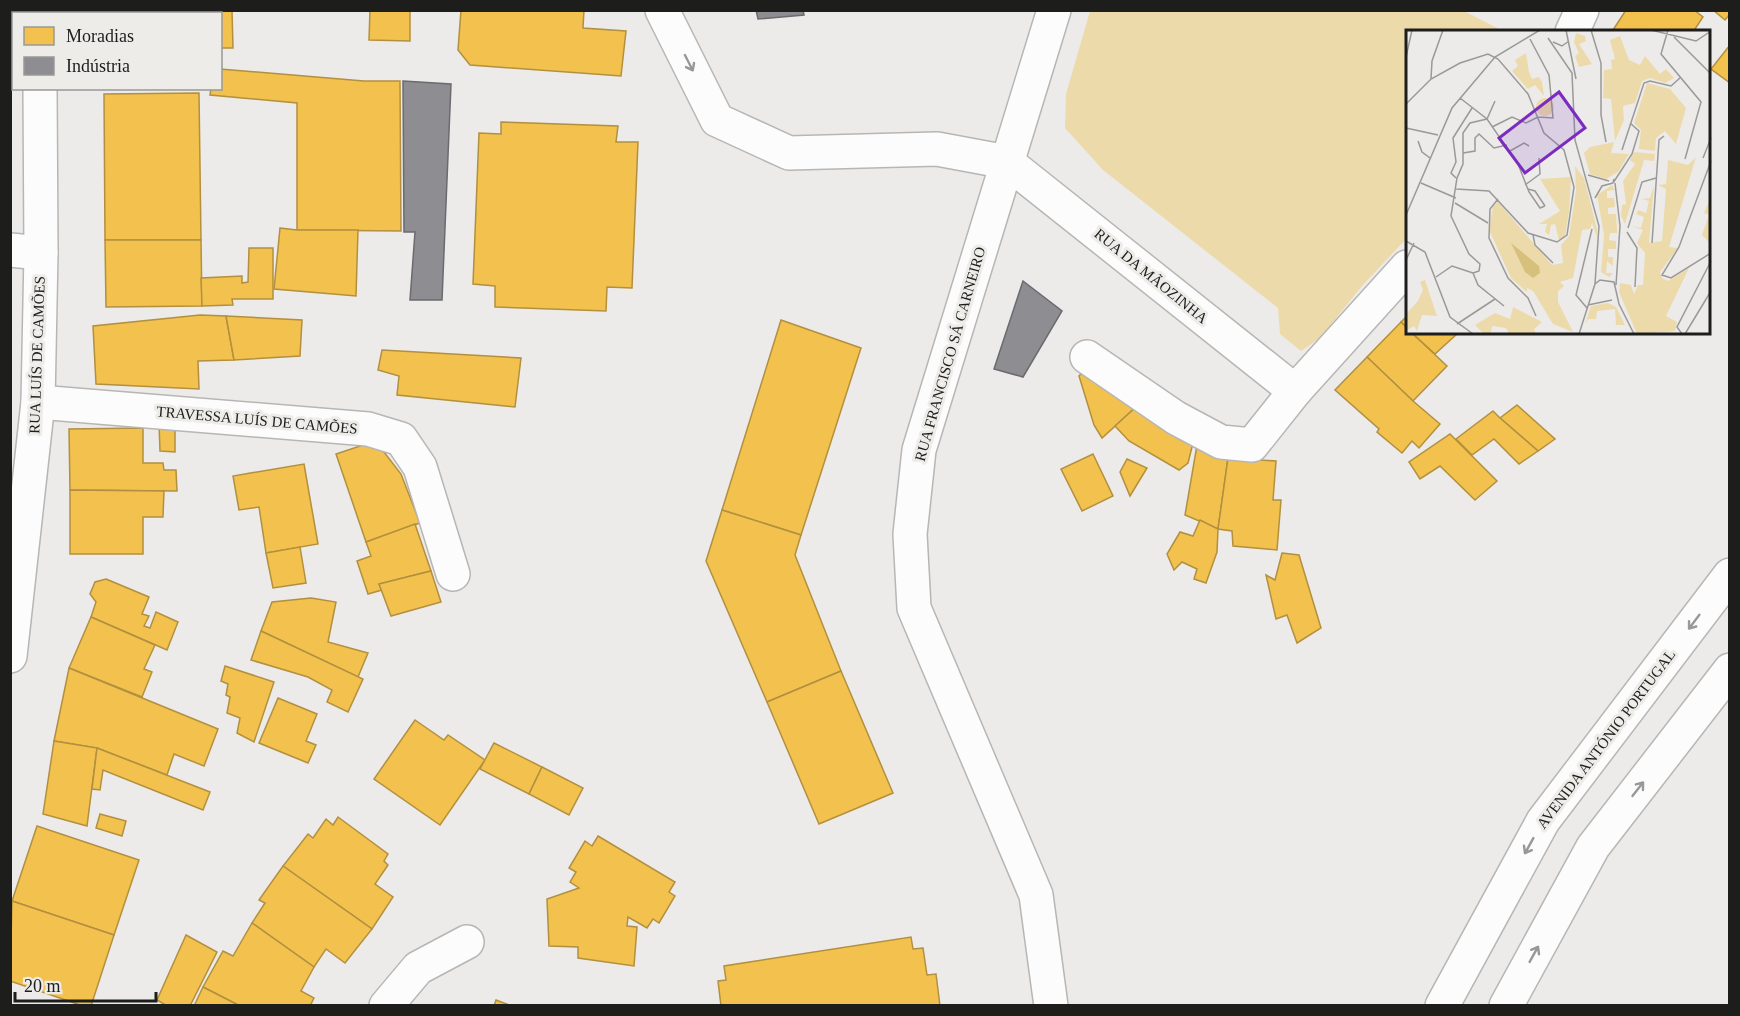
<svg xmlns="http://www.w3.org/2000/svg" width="1740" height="1016" font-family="Georgia,serif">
  <rect width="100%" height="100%" fill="#ecebea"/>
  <path fill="#eddaaa" d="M1090 11H1464L1503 31 1407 32V238L1362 286 1320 338 1301 351 1280 334 1278 308 1103 170 1065 128 1066 94Z"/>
  <g fill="#f2c14e" stroke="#b2903f" stroke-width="1.5">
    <path d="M95 10H232L233 48H220V14H95Z"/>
    <path d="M370 10H410V41L369 40Z"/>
    <path d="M461 10H584L583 28 626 31 621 76 470 65 458 50Z"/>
    <path d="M1626 10H1694L1703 17 1693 32H1615L1613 30Z"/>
    <path d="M1713 10H1730V14L1725 20Z"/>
    <path d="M1730 45V83L1711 69Z"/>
    <path d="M220 69 364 81H400L401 231 297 230V103L210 95 211 88H220Z"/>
    <path d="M199 93 201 240H105L104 94Z"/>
    <path d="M501 122 618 126 616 142H638L632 288 607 287 606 311 495 307V286L473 284 479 133 501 134Z"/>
    <path d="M280 228 297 230H358L356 296 274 289Z"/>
    <path d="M105 240H201L202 306 106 307Z"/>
    <path d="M249 248H273V299H232L233 305 202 306 201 278 242 276V283L248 282Z"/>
    <path d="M200 315 226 316 234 360 198 361 199 389 96 384 93 326Z"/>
    <path d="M226 316 302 320 300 356 234 360Z"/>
    <path d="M1407 316V328L1401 322Z"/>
    <path d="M781 320 861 348 801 535 722 510Z"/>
    <path d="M1401 322 1407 328V333H1412L1447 366 1413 401 1367 357Z"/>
    <path d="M1412 333H1458L1435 354Z"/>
    <path d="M382 350 521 358 515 407 397 395 399 376 378 370Z"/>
    <path d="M1367 357 1413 401 1440 424 1419 448 1412 441 1402 453 1377 432 1379 429 1335 390Z"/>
    <path d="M1082 373 1136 407 1102 438 1094 425 1079 376Z"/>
    <path d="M1517 405 1555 439 1538 451 1500 418Z"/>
    <path d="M1136 407 1193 443 1188 463 1179 470 1129 441 1115 426Z"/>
    <path d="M1493 411 1500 418 1538 451 1519 464 1494 439 1472 455 1456 439Z"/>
    <path d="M159 423H175V452L160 451Z"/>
    <path d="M143 428V463H163L164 470H176L177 491 70 490 69 429Z"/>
    <path d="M1450 434 1497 481 1475 500 1440 466 1420 479 1409 462Z"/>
    <path d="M369 443 384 452 401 474 420 523 366 542 336 454Z"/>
    <path d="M1197 445 1228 458 1218 529 1185 515Z"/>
    <path d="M1093 454 1113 496 1082 511 1061 469Z"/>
    <path d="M1228 458 1276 461 1273 500H1281L1277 550 1233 546 1232 531 1218 529Z"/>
    <path d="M1127 459 1147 468 1130 496 1120 472Z"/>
    <path d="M304 464 318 544 266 553 259 507 239 510 233 476Z"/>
    <path d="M70 490 164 491 163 517H143V554H70Z"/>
    <path d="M722 510 801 535 795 555 841 671 767 702 706 561Z"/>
    <path d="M1200 520 1218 529 1217 552 1206 583 1194 579 1197 569 1182 562 1174 570 1167 554 1180 532 1193 536Z"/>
    <path d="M415 524 431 571 379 584 382 590 368 594 357 561 371 556 366 542Z"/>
    <path d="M300 547 306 583 273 588 266 553Z"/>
    <path d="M1282 553 1299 555 1321 628 1297 643 1287 615 1276 619 1266 575 1275 580Z"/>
    <path d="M431 571 441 602 391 616 379 584Z"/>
    <path d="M106 579 149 597 142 614 149 616 144 626 150 628 156 612 178 622 167 650 91 617 96 602 90 594 95 582Z"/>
    <path d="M311 598 336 602 328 642 368 653 358 677 261 631 272 602Z"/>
    <path d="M91 617 155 645 144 669 152 672 142 697 69 668Z"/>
    <path d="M261 631 363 679 348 712 327 702 332 690 308 677 251 660Z"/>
    <path d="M225 666 274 682 254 742 237 733 240 718 227 713 230 697 226 695 228 684 221 681Z"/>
    <path d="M69 668 218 729 204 766 174 754 167 775 97 748 54 741Z"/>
    <path d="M841 671 893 793 819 824 767 702Z"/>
    <path d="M278 698 317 714 306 741 316 745 308 763 259 743Z"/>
    <path d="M415 720 444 740 448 735 485 760 440 825 374 779Z"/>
    <path d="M54 741 97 748 87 826 43 814Z"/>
    <path d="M494 743 542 767 529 794 480 769Z"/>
    <path d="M97 748 210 792 203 810 103 770 100 790 92 789Z"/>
    <path d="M542 767 583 788 569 815 529 794Z"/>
    <path d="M100 814 126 821 122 836 96 828Z"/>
    <path d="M338 817 388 854 384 861 388 865 375 884 393 897 372 929 283 866 308 834 313 838 326 819 333 825Z"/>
    <path d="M37 826 139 860 114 935 12 901Z"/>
    <path d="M598 836 675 882 669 892 675 896 659 923 653 919 647 928 628 917 627 926 637 927 634 966 578 958V947L549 946 547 899 579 888 570 882 576 872 569 868 585 841 592 846Z"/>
    <path d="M283 866 372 929 345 963 326 949 314 967 252 923 265 903 259 900Z"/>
    <path d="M12 901 114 935 91 1006H83L10 981Z"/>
    <path d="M252 923 314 967 301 991 314 998 310 1006H240L203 987 223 951 233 956Z"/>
    <path d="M186 935 217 952 190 1006H167L157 1000Z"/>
    <path d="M911 937 913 949 923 948 927 975 936 974 940 1006H721L718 981 726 980 724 966Z"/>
    <path d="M203 987 240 1006H194Z"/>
    <path d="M496 1000 512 1006H494Z"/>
  </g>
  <g fill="#8d8d92" stroke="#6b6b6f" stroke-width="1.5">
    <path d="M756 10H803L804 15 758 19Z"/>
    <path d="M403 81 451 84 442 300H410L415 232H404Z"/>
    <path d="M1023 281 1062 311 1023 377 994 369Z"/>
  </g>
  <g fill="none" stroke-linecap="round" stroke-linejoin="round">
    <g stroke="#b7b6b5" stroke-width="36">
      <g id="minor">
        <path d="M40 10V14"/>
        <path d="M662 10 717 120 789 153 937 149 1007 162 1295 391 1407 267"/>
        <path d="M1572 32 1582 10"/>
        <path d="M10 250 41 253"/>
        <path d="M1087 357 1176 418 1221 442 1252 445 1295 391"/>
        <path d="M38 402 368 429 401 439 420 467 453 574"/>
        <path d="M10 656 38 402 41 253 40 88"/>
        <path d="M386 1006 418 968 467 942"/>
      </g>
    </g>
    <g stroke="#b7b6b5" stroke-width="36">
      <path id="tertiary" d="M1051 1006 1036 895 914 608 910 534 919 450 1054 10"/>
    </g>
    <g stroke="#b7b6b5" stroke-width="36">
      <g id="primary">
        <path d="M1442 1006 1543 821 1730 575"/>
        <path d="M1506 1006 1593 847 1730 670"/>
      </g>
    </g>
    <use href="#minor" stroke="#fcfcfc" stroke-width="33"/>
    <use href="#tertiary" stroke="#fcfcfc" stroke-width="33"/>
    <use href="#primary" stroke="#fcfcfc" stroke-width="33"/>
  </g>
  <defs><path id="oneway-shaft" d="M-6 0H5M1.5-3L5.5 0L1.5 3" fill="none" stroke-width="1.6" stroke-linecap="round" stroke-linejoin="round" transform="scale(1.5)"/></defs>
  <g stroke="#989897">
    <use href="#oneway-shaft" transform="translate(689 63) rotate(63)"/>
    <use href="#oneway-shaft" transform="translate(1694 622) rotate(127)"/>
    <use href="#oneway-shaft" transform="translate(1638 789) rotate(-52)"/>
    <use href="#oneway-shaft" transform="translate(1529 846) rotate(119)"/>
    <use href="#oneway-shaft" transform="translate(1534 954) rotate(-61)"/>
  </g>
  <g text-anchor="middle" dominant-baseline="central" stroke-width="6" stroke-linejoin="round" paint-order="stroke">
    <g font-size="15" fill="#1d1d1c" stroke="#edece9">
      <text transform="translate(1151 276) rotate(39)">RUA DA MÃOZINHA</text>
      <text transform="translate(950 354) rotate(-74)">RUA FRANCISCO SÁ CARNEIRO</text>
      <text transform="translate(37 355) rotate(-88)">RUA LUÍS DE CAMÕES</text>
      <text transform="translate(257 420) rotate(5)">TRAVESSA LUÍS DE CAMÕES</text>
      <text transform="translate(1606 739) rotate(-53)">AVENIDA ANTÓNIO PORTUGAL</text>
    </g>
  </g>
  <g transform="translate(1406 30)">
    <rect width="304" height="304" fill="#ecebea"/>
    <path d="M170 3 179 6 180 11 173 14 186 34 173 37 169 26 173 23 168 12ZM214 6 223 30 234 35 239 26 254 44 260 39 268 48 259 53 244 48 236 51 229 73 217 76 218 90 209 111 205 69 197 68 198 40 206 39 205 30 209 29 204 10ZM120 23 123 42 126 49 133 47 136 52 138 66 129 55 122 59 106 41 112 36 109 30ZM241 53 264 59 280 78 270 114 259 101 250 108 249 121 233 119 235 100 228 93ZM130 77a9 9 0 1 1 18 0a9 9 0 1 1-18 0ZM208 112 205 123 223 124 212 142 200 149 184 144 178 123 184 117ZM228 122 249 124 248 131 238 130 219 194 215 186 216 175 220 174 217 151 229 134 224 130ZM290 127 263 217 272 218 254 242 256 248 262 251 283 238 260 286 271 292 269 301 231 304 213 262 214 253 225 255 228 264 232 255H237L239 223 231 213 237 200 225 196 235 198 238 187 230 184 232 180 240 183 243 171 235 169 244 168 248 155 243 213 256 211 260 159 252 155 260 154 262 130 282 135ZM169 136 178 148 191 199V207L186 193 184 199 176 200 167 248 154 252 158 256 152 261V272L167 302 147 294 127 261 121 258V262L105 248 83 200 87 176 92 172 146 235 157 233 155 215 163 206 170 161ZM165 147 163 181 159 206 153 210 149 194 145 195 143 205 139 202 141 194H133L154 181 134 149ZM206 155 209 160 201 161V168H208L209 177 202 178V184H210L211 198V203H204L203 210 210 211V219H202V227H207V236L201 231 200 243H207L203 247 195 242 198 205 191 165ZM304 169 305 212 304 213 296 205 303 185 298 183ZM19 250 31 286 16 285 11 301 8 296 0 301V284L12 271 17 260 14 252ZM202 273 210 277 219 295H210L209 279 191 281 190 289H182L179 294 185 276ZM107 277 136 292 128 299 130 304H103L100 298 86 296 85 304H78L69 295 89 283 104 289Z" fill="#eddaaa"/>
    <path d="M105 213 133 236 134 243 127 248 119 242Z" fill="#d7c07b"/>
    <path fill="none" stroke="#999998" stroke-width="1.5" d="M160 0 170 49M185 0 195 33V85L200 112M245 0 290 11 305 1M262 0 255 24 295 72 279 129M268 7 305 44M142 8 166 43 169 110 193 196 189 254 173 304M147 12 156 16 163 11M0 27 6 0M25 49 26 31 37 0M54 68 81 89 112 134 123 162 134 178 139 176M0 74 25 49 54 33 82 24 92 29 122 64 138 103 158 120 168 157 161 205 151 212 122 203 83 161 50 159M81 89 89 71M86 97 106 87 120 93 132 87 147 88 143 45 124 9M0 98 32 105M12 111 16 122 24 128M216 120 238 53 244 51 265 56 275 47M104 121 118 113 123 116M57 123 69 121V108L73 104 88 118 101 115M297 128 305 108M305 131 273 217 256 245 265 248 305 223M182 145 203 151M50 148 45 143 50 132 47 108 66 78M208 149 207 153 226 124 233 101 224 93M15 153 50 168M209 153 214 196 210 255M119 155 134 144 133 128M122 159 129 161 139 176M189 168 196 156 207 153M92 169 84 179 83 208 102 248 122 268 130 286M49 173 82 193M0 185 46 78 89 27 134 0M222 198 236 152 250 148M221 202 231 218 229 257M127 205 129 215 147 233M0 211 19 222 44 287 67 304M246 213 253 110 258 106M0 230 8 213M67 243 73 241 74 234 63 224 45 186 51 148 57 134V103L64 93 81 89M67 243 72 255 98 276M30 247 46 236 67 243M189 254 194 250 208 252 213 274 228 304M182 275 206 270M181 278 170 265 186 199M51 294 89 269M276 304 271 297 305 231M279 304 305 261"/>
    <path fill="#7b2cbf" fill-opacity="0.15" stroke="#7b2cbf" stroke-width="3" d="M153 62 179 98 119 143 93 108Z"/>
    <rect width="304" height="304" fill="none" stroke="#1d1d1c" stroke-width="3"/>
  </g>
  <rect width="1740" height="1016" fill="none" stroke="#1d1d1c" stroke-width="24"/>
  <rect x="12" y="12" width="210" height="78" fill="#edece9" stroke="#9a9997" stroke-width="1.5"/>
  <rect x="24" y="27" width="30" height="18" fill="#f2c14e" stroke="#9a9997" stroke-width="1.5"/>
  <text x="66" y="42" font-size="18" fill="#1d1d1c">Moradias</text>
  <rect x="24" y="57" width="30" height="18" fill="#8d8d92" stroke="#9a9997" stroke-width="1.5"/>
  <text x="66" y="72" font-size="18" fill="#1d1d1c">Indústria</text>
  <path d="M15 992v9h141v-9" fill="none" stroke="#1d1d1c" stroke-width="3"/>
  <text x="24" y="992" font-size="18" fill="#1d1d1c" stroke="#edece9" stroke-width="4.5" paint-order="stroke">20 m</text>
</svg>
